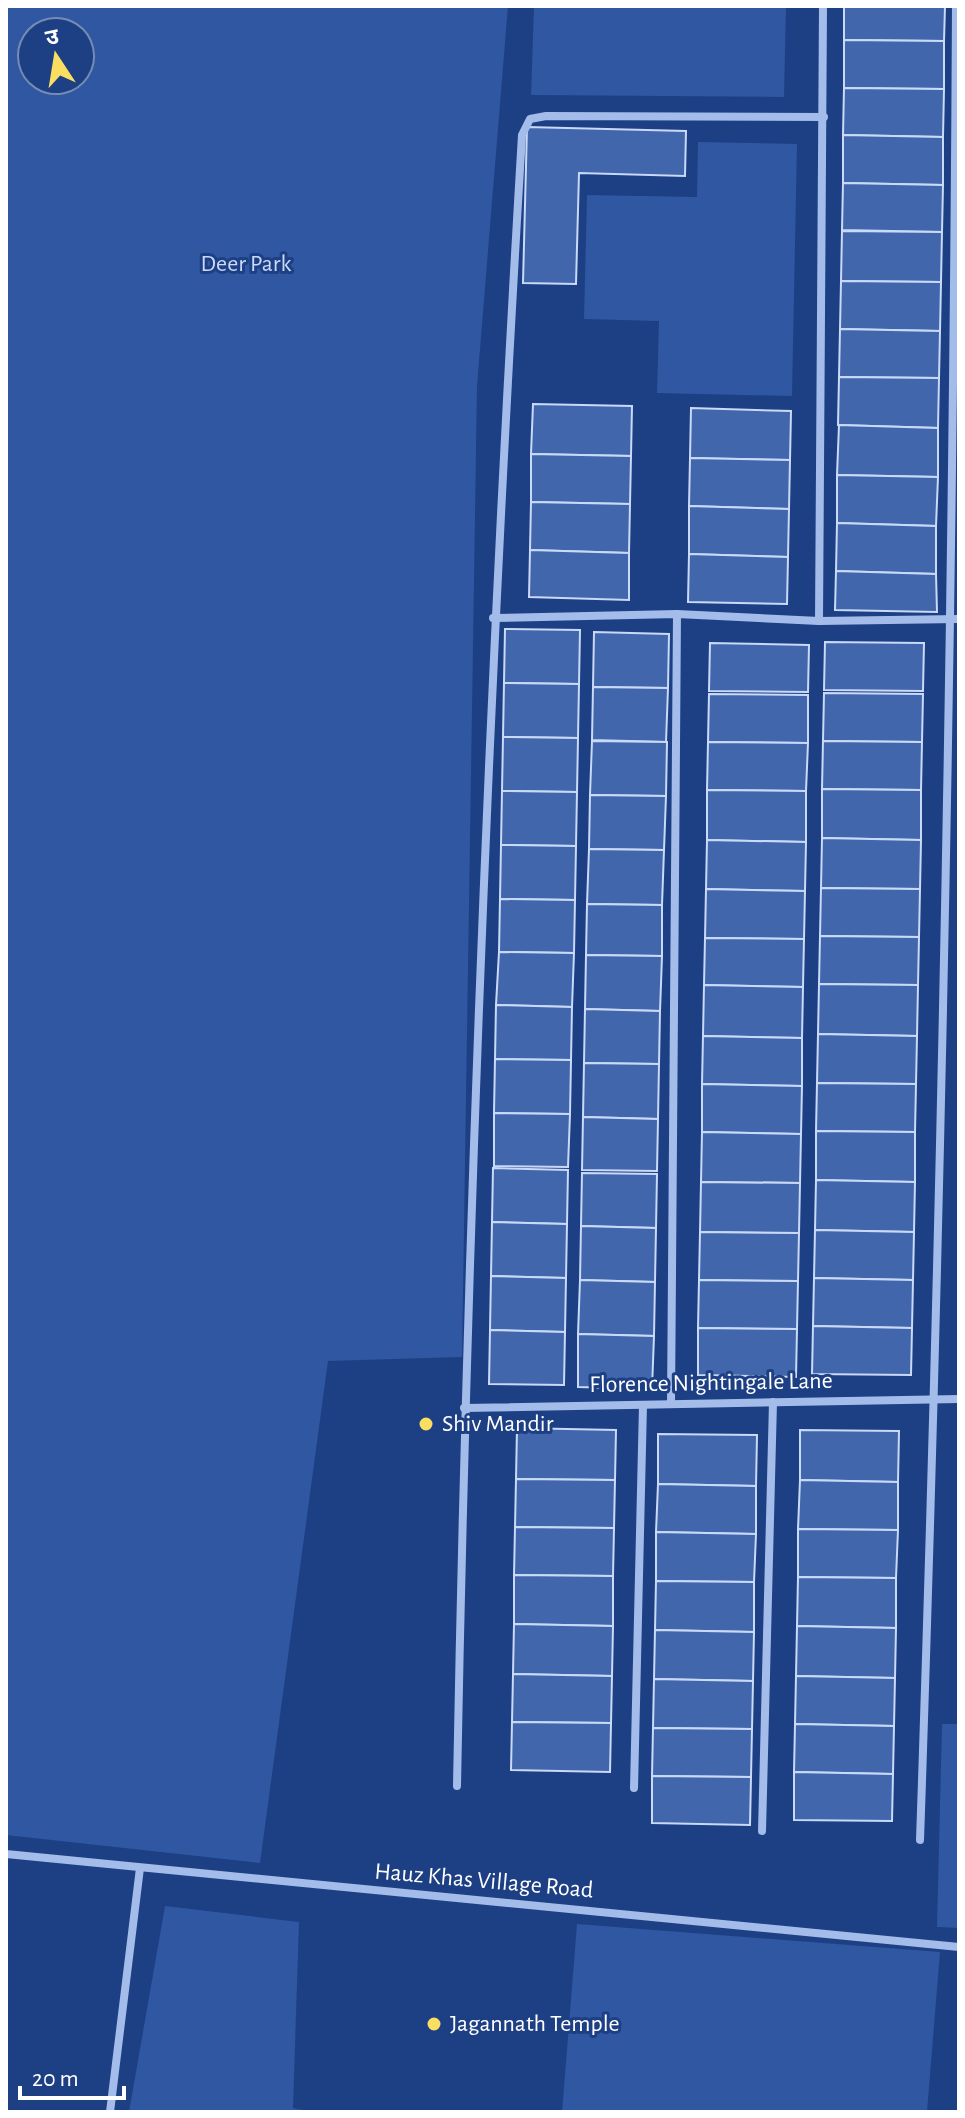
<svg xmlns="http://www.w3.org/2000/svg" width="965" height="2118" font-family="'Alegreya Sans','Noto Sans Devanagari',sans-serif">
  <rect width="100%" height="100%" fill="#1d3f84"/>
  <g fill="#3057a2" fill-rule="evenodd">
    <path d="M6 6H508L477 386 462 1357 328 1361 260 1863 6 1835ZM80 32V80H32V32Z"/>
    <path d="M534 6H786L784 97 531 95Z"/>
    <path d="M698 142 797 144 792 396 657 393 659 321 584 319 587 195 697 197Z"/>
    <path d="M942 1724H959V1928L937 1927Z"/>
    <path d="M165 1906 299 1922 293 2108 311 2112H129Z"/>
    <path d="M577 1924 940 1952 927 2112H562Z"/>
  </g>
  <g fill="#4166ab" stroke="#c9d9f8" stroke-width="2">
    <path d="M844 6H945L944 41 844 40Z"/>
    <path d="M844 40 944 41V89L844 88Z"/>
    <path d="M844 88 944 89 943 137 843 135Z"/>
    <path d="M527 127 686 131 685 176 579 173 576 284 523 283Z"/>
    <path d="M843 135 943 137V185L843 183Z"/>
    <path d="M843 183 943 185 942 232 842 230Z"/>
    <path d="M842 231 942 232 941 282 841 281Z"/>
    <path d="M841 281 941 282 940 331 840 329Z"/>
    <path d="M840 329 940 331 939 378 839 377Z"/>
    <path d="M839 377 939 378 938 428 838 425Z"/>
    <path d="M533 404 632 406 631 456 531 454Z"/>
    <path d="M691 408 791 411 790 460 690 458Z"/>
    <path d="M839 425 938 428V477L837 475Z"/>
    <path d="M531 454 631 456 630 504 531 502Z"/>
    <path d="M690 458 790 460 789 509 689 506Z"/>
    <path d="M837 475 938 477 936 526 837 523Z"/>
    <path d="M531 502 630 504 629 553 530 550Z"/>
    <path d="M689 506 789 509 788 557 689 554Z"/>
    <path d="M837 523 936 526V574L836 571Z"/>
    <path d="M530 550 629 553V600L529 597Z"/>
    <path d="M689 554 788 557 787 604 688 602Z"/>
    <path d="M836 571 936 574 937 612 835 610Z"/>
    <path d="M505 629 580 630 579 684 504 683Z"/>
    <path d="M594 632 669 634 668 688 593 687Z"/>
    <path d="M825 642 924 643 923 691 824 690Z"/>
    <path d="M710 643 809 645 808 692 709 691Z"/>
    <path d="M504 683 579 684 578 738 503 737Z"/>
    <path d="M593 687 668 688 666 742 592 740Z"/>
    <path d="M824 693 923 694 922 742 823 741Z"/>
    <path d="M709 694 808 695V743L708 742Z"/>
    <path d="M503 737 578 738 577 792 502 791Z"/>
    <path d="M592 741 667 742 666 796 590 795Z"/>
    <path d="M823 741 922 742 921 790 822 789Z"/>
    <path d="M708 742 808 743 806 791 707 790Z"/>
    <path d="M822 789 921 790V840L822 838Z"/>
    <path d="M707 790 806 791V842L707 840Z"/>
    <path d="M502 791 577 792 576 846 501 845Z"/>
    <path d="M590 795 666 796 664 850 589 849Z"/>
    <path d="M822 838 921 840 920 889 821 888Z"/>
    <path d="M707 840 806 842 805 891 706 889Z"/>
    <path d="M501 845 576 846 575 900 500 899Z"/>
    <path d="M589 849 664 850 662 905 587 904Z"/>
    <path d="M821 888 920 889 919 937 820 936Z"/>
    <path d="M706 889 805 891 804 939 705 938Z"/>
    <path d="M500 899 575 900 574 953 499 952Z"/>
    <path d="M587 904 662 905V956L586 955Z"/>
    <path d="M820 936 919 937 918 985 819 984Z"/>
    <path d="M705 938 804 939 803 987 704 985Z"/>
    <path d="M499 952 574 953 572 1007 496 1005Z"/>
    <path d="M586 955 662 956 660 1011 585 1009Z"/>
    <path d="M819 984 918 985 917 1036 818 1034Z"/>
    <path d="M704 985 803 987 802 1038 703 1036Z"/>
    <path d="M496 1005 572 1007 571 1060 495 1059Z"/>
    <path d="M585 1009 660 1011 659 1064 584 1063Z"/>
    <path d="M818 1034 917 1036 916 1084 817 1083Z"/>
    <path d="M703 1036 802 1038V1086L702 1084Z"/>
    <path d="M495 1059 571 1060 570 1114 494 1113Z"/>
    <path d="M584 1063 659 1064 658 1119 583 1117Z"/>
    <path d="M817 1083 916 1084 915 1132 816 1131Z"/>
    <path d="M702 1084 802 1086 801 1134 702 1132Z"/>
    <path d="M494 1113 570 1114 568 1167 494 1166Z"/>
    <path d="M583 1117 658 1119 657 1171 582 1170Z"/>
    <path d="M816 1131 915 1132V1182L816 1180Z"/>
    <path d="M702 1132 801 1134 800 1183 701 1182Z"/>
    <path d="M493 1168 568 1170 567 1224 492 1222Z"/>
    <path d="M582 1173 657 1174 656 1228 581 1226Z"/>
    <path d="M816 1180 915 1182 914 1232 815 1230Z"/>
    <path d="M701 1182 800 1183 799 1233 700 1232Z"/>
    <path d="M492 1222 567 1224 566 1278 491 1276Z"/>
    <path d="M581 1226 656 1228 655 1282 580 1280Z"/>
    <path d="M815 1230 914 1232 913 1280 814 1278Z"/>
    <path d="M700 1232 799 1233 798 1281 699 1280Z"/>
    <path d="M491 1276 566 1278 565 1332 490 1330Z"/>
    <path d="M814 1278 913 1280 912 1328 813 1326Z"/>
    <path d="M580 1280 655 1282 654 1336 578 1334Z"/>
    <path d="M699 1280 798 1281 797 1329 698 1328Z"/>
    <path d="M813 1326 912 1328 911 1375 812 1374Z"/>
    <path d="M698 1328 797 1329 796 1377 698 1375Z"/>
    <path d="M490 1330 565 1332 564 1385 489 1384Z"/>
    <path d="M578 1334 654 1336 652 1389 578 1387Z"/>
    <path d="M517 1428 616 1430 615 1480 516 1479Z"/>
    <path d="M800 1430 899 1431 898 1482 800 1480Z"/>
    <path d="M658 1434 757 1435 756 1486 658 1484Z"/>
    <path d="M516 1479 615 1480 614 1528 515 1527Z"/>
    <path d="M800 1480 898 1482V1530L798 1529Z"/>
    <path d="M658 1484 756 1486V1534L656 1532Z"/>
    <path d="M515 1527 614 1528 613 1576 514 1575Z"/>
    <path d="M798 1529 898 1530 896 1578 798 1577Z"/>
    <path d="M656 1532 756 1534 754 1582 656 1581Z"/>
    <path d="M514 1575 613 1576V1626L514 1624Z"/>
    <path d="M798 1577 896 1578V1628L797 1626Z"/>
    <path d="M656 1581 754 1582V1632L655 1630Z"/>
    <path d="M514 1624 613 1626 612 1676 513 1674Z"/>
    <path d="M797 1626 896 1628 895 1678 796 1676Z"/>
    <path d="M655 1630 754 1632 753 1681 654 1679Z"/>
    <path d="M513 1674 612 1676 611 1723 512 1722Z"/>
    <path d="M796 1676 895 1678 894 1726 795 1724Z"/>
    <path d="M654 1679 753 1681 752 1729 653 1728Z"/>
    <path d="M512 1722 611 1723 610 1772 511 1770Z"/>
    <path d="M795 1724 894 1726 893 1774 794 1772Z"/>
    <path d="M653 1728 752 1729 751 1777 652 1776Z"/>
    <path d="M794 1772 893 1774 892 1821 794 1820Z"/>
    <path d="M652 1776 751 1777 750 1825 652 1823Z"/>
  </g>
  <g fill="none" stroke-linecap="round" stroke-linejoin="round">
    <g stroke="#a4bcea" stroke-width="8">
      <path d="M493 618 677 614 819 621 959 619"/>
      <path d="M819 621 823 6"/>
      <path d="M671 1404 677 614"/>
      <path d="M464 1408 959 1399"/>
      <path d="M457 1786C467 1235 489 685 522 135L530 119 546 116 824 117"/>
      <path d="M634 1788 643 1405"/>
      <path d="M762 1831 773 1402"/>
      <path d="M920 1840C941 1228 953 618 956 6"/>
      <path d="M6 1854 959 1947"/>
      <path d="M110 2112 140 1868"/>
    </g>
  </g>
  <g fill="#fade62" stroke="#1d3f84" stroke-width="3">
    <circle cx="426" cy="1424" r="8"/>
    <circle cx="434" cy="2024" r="8"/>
  </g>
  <g text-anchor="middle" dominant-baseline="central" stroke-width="6" stroke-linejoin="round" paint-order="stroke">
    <g font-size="24" fill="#c9d9f8" stroke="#1d3f84">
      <text x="246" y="264">Deer Park</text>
    </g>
    <g font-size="24" fill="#fff" stroke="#1d3f84">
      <text transform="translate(711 1383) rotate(-1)">Florence Nightingale Lane</text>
      <text transform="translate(484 1881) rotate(5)">Hauz Khas Village Road</text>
    </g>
    <g font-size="24" fill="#fff" stroke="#1d3f84" text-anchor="start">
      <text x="442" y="1424">Shiv Mandir</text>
      <text x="450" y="2024">Jagannath Temple</text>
    </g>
  </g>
  <rect width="965" height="2118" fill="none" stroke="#ffffff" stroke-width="16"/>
  <g transform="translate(56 56) rotate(348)"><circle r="38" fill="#1d3f84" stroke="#778cb5" stroke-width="2"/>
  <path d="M0-6L14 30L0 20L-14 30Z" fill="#fade62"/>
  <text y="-12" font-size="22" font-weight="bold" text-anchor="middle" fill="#ffffff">उ</text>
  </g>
  <path d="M20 2086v12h104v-12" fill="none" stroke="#ffffff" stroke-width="4"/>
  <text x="32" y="2086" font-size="24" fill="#ffffff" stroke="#1d3f84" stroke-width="6" paint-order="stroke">20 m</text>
</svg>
